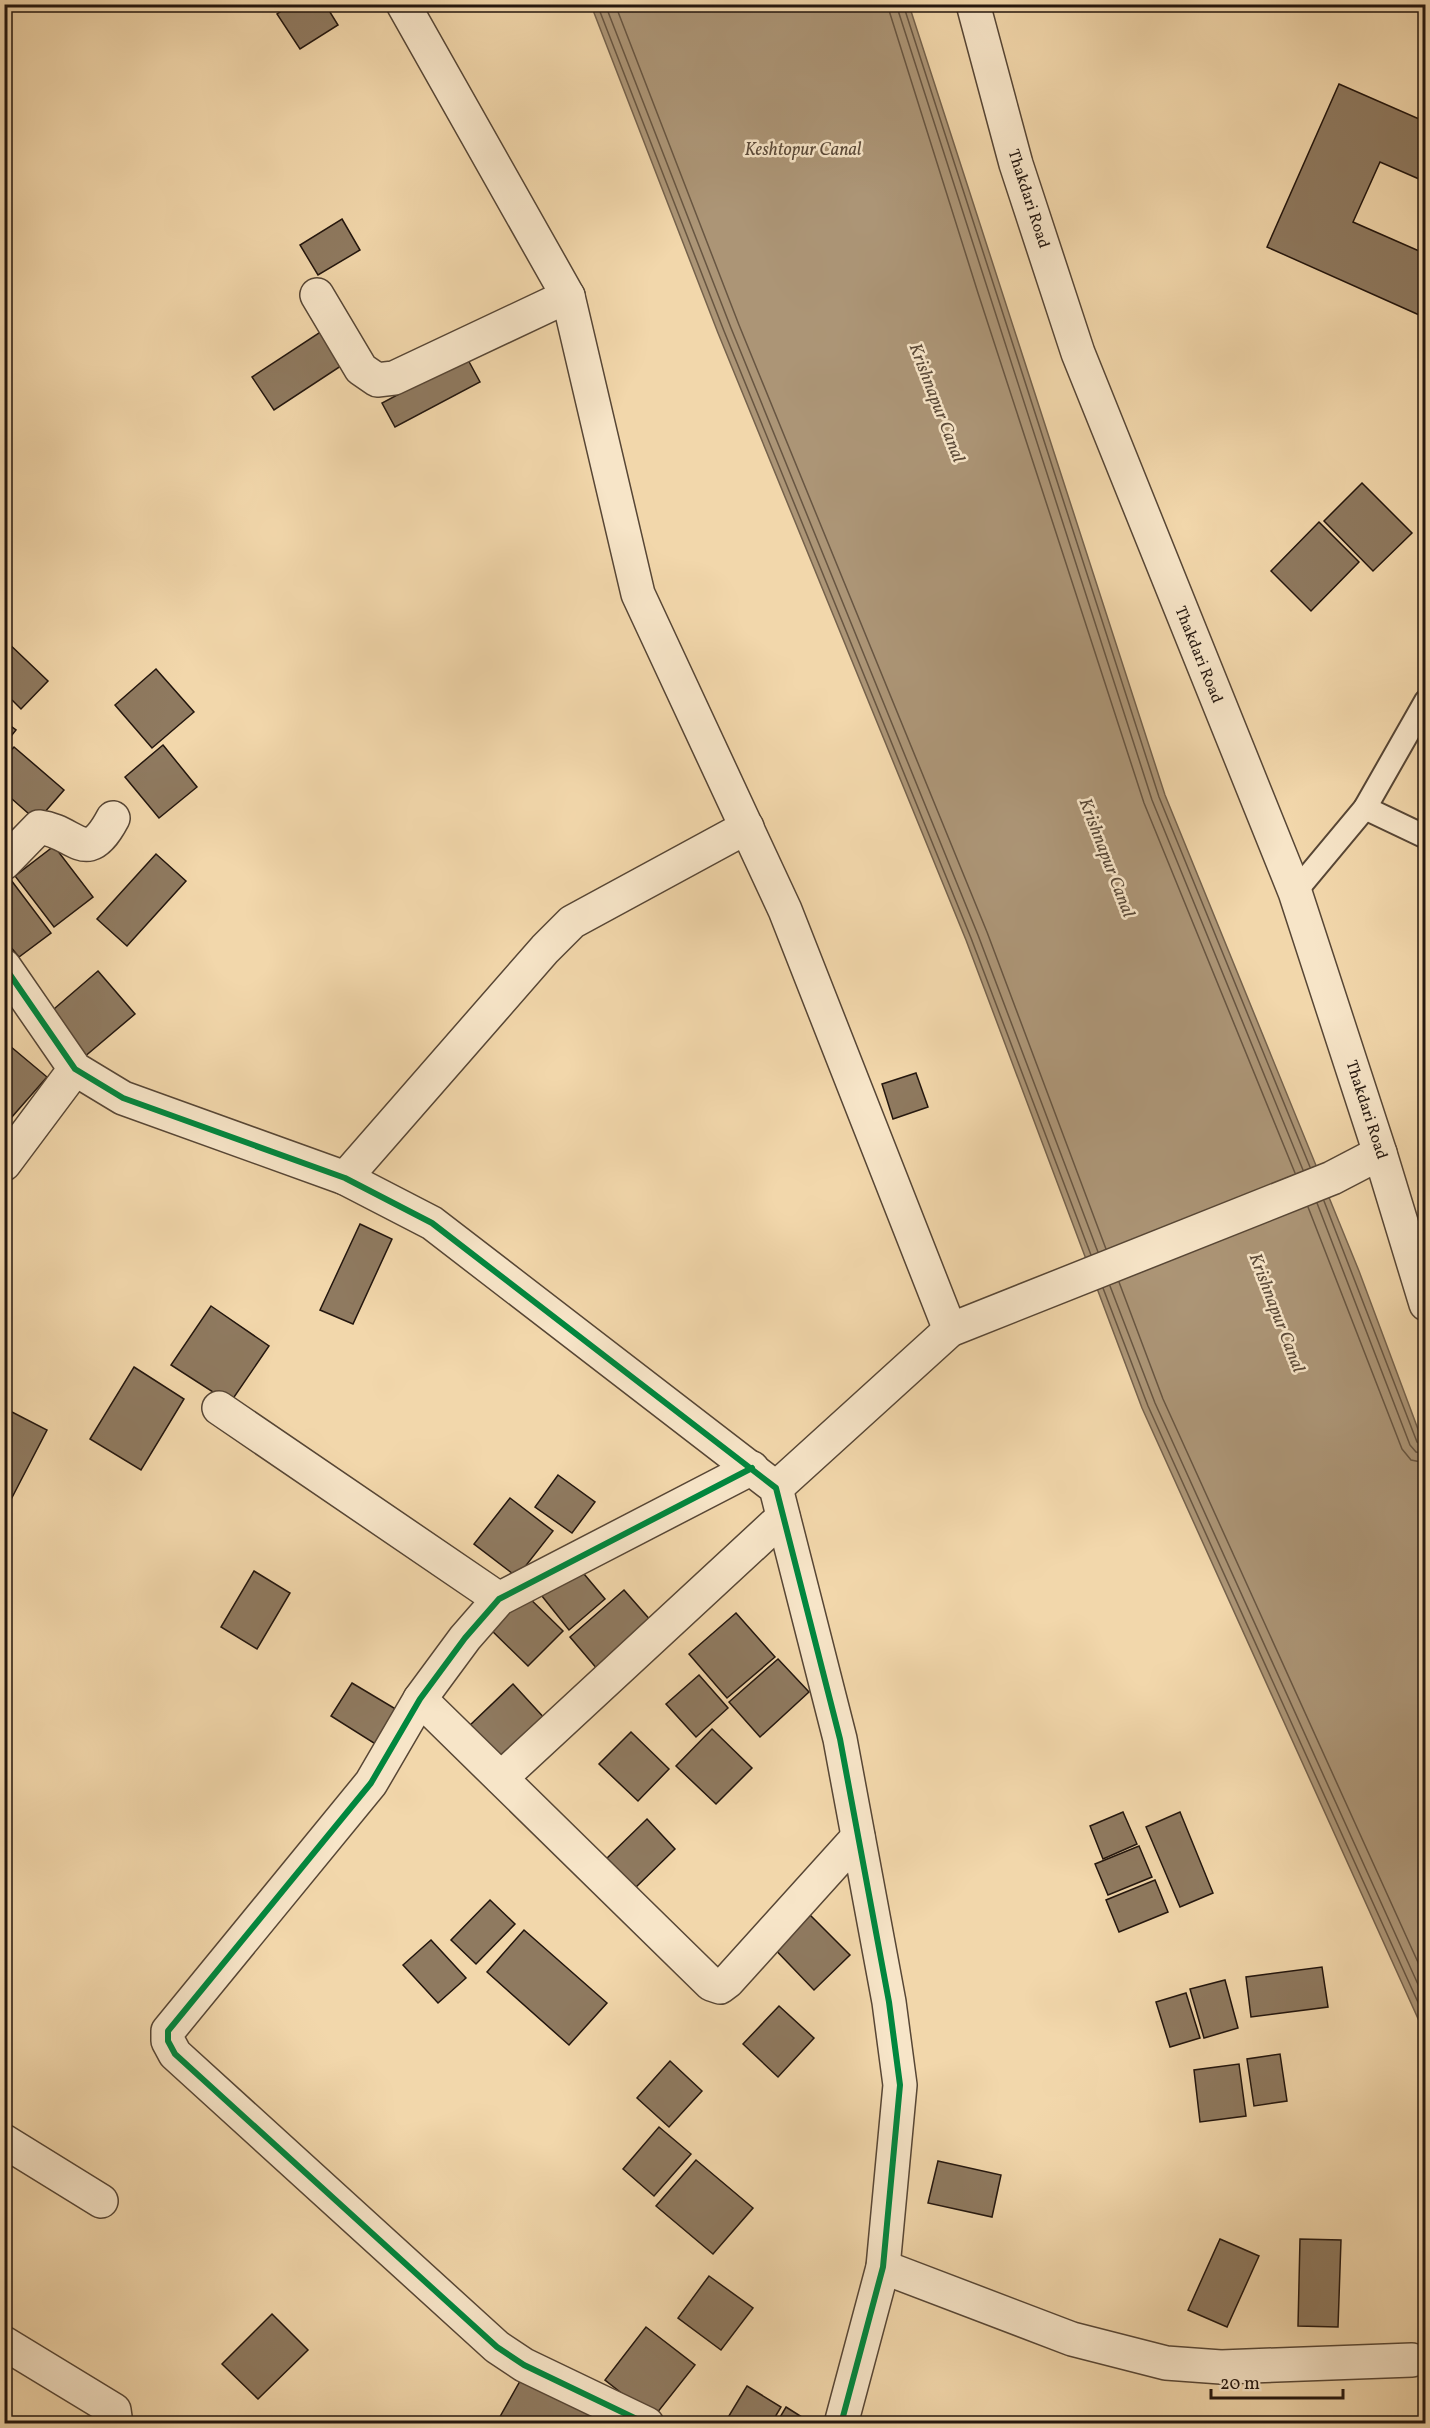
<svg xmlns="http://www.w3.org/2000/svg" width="1430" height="2428" font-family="Vollkorn,serif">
  <rect width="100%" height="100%" fill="#f2d7ab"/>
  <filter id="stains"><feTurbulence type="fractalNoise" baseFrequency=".00333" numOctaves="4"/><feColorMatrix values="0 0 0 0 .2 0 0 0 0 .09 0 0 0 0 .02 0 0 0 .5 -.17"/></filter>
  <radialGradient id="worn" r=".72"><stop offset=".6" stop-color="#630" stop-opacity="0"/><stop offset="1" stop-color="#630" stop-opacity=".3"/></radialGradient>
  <path fill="#ac9576" stroke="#75624c" stroke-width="1.5" d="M591 5H909L1165 795 1359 1271 1425 1448V2034L1142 1408 966 940 718 333Z"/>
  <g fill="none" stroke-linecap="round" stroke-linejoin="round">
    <g stroke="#685642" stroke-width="1.5">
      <path d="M597 4 724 331 971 938 1091 1255"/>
      <path d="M605 4 731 328 978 935 1098 1252"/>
      <path d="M615 4 739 325 987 932 1106 1249"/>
      <path d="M887 4 978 293 1144 803 1295 1173"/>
      <path d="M896 4 1152 800 1303 1170"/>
      <path d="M903 4 1159 797 1310 1167"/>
      <path d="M1324 1201 1417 1442 1426 1447"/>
      <path d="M1317 1203 1410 1445 1416 1452 1426 1454"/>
      <path d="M1308 1207 1402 1449 1411 1460 1426 1463"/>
      <path d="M1119 1282 1163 1399 1426 1980"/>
      <path d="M1110 1286 1155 1403 1426 2002"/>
      <path d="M1103 1288 1148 1406 1426 2020"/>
    </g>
  </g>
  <g fill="#8f7a60" stroke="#23160e" stroke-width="1.5">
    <path d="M292 4H325L338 25 300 49 277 14Z"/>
    <path d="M1339 84 1426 122V182L1380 162 1353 222 1426 254V318L1267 247Z"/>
    <path d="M342 219 360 250 318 275 300 245Z"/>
    <path d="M325 329 347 362 274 410 252 377Z"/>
    <path d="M467 358 480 382 395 427 382 403Z"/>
    <path d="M1362 483 1412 533 1373 571 1324 521Z"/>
    <path d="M1319 522 1359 562 1311 611 1271 571Z"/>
    <path d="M4 639 48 681 21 709 4 692Z"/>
    <path d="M156 669 194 712 152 748 115 705Z"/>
    <path d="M4 721 16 730 4 745Z"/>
    <path d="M163 745 197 787 159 818 125 777Z"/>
    <path d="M14 747 64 790 37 821 4 792V758Z"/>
    <path d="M54 846 93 897 54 927 15 876Z"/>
    <path d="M156 854 186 881 127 946 97 919Z"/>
    <path d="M8 876 51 933 19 957 4 939V878Z"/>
    <path d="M98 971 135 1014 83 1058 47 1015Z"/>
    <path d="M4 1041 47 1077 4 1126Z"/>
    <path d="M916 1073 928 1107 893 1119 882 1084Z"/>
    <path d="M360 1224 392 1239 353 1324 320 1310Z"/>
    <path d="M211 1306 269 1346 230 1403 171 1365Z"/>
    <path d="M134 1367 184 1399 141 1470 90 1439Z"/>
    <path d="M10 1411 47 1430 4 1513V1423Z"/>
    <path d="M558 1475 595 1502 572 1533 535 1507Z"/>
    <path d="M510 1498 553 1531 517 1577 474 1544Z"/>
    <path d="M574 1562 605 1599 569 1630 538 1591Z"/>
    <path d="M254 1571 290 1593 257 1649 221 1627Z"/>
    <path d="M521 1590 563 1631 528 1666 486 1625Z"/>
    <path d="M624 1590 652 1622 598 1670 570 1637Z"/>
    <path d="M736 1613 775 1657 727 1698 689 1654Z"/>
    <path d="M778 1659 809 1692 760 1737 729 1702Z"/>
    <path d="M699 1675 728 1708 696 1737 666 1704Z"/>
    <path d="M352 1683 399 1711 377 1745 331 1716Z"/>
    <path d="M513 1684 547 1721 501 1765 467 1728Z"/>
    <path d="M712 1729 752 1768 716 1804 676 1766Z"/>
    <path d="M631 1732 669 1769 638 1801 599 1764Z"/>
    <path d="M1123 1812 1137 1844 1103 1859 1090 1826Z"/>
    <path d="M1180 1812 1213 1893 1180 1907 1146 1827Z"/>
    <path d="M647 1819 675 1849 632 1891 604 1861Z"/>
    <path d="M1139 1846 1152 1877 1108 1895 1095 1864Z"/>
    <path d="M1155 1880 1168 1912 1119 1932 1106 1900Z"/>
    <path d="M490 1900 515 1924 476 1964 451 1940Z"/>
    <path d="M801 1906 850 1955 814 1990 766 1940Z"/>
    <path d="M524 1930 607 2003 569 2045 487 1972Z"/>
    <path d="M431 1940 466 1978 438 2003 403 1965Z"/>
    <path d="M1322 1967 1328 2007 1251 2017 1246 1977Z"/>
    <path d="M1225 1980 1238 2028 1204 2038 1190 1989Z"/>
    <path d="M1186 1993 1200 2038 1170 2047 1156 2002Z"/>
    <path d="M779 2006 814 2038 778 2077 743 2044Z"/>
    <path d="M1280 2054 1287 2101 1254 2106 1247 2059Z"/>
    <path d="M670 2061 702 2091 669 2127 637 2098Z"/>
    <path d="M1239 2064 1246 2116 1200 2122 1194 2070Z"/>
    <path d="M659 2127 691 2154 654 2196 623 2169Z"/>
    <path d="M696 2160 753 2208 713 2254 656 2206Z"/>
    <path d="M938 2161 1001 2175 992 2217 928 2203Z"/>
    <path d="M1220 2239 1259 2256 1227 2327 1188 2310Z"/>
    <path d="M1300 2239 1341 2240 1338 2327 1298 2326Z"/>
    <path d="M709 2276 753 2308 721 2350 678 2318Z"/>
    <path d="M272 2314 308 2350 258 2399 222 2364Z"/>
    <path d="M646 2327 695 2365 653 2418 605 2380Z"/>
    <path d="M524 2374 614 2423 497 2422Z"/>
    <path d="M747 2386 781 2407 771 2424H724Z"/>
    <path d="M786 2407 813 2424H776Z"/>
  </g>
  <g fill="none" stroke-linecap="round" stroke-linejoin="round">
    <g stroke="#574635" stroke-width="26">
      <g id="service">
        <path d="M1365 808 1426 837"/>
        <path d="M1295 892 1365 808 1426 701"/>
      </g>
    </g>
    <g stroke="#574635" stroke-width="36">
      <g id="minor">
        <path d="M403 4 568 296 638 594 785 910 950 1330"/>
        <path d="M317 295 361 369 377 380 394 378 568 296"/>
        <path d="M4 863 39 827C76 831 86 869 113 818"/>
        <path d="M4 966 75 1069 123 1098 345 1178 432 1223 776 1488 840 1739 889 2002 900 2085 883 2267 841 2424"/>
        <path d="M4 1164 75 1069"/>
        <path d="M345 1178 545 949 572 922 747 827"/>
        <path d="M219 1408 499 1599"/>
        <path d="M776 1488 950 1330 1332 1178 1380 1153"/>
        <path d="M420 1699 711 1984 720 1987 728 1981 858 1837"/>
        <path d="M501 1778 783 1517"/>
        <path d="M4 2141 101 2201"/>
        <path d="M883 2267 1072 2339 1166 2363 1221 2367 1412 2360"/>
        <path d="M4 2343 114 2410 116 2424"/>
        <path d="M647 2424 524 2365 497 2347 175 2054 168 2041V2031L371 1783 420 1699 465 1638 499 1599 752 1468"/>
      </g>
    </g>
    <g stroke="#574635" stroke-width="36">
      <path id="tertiary" d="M973 4 1016 164 1078 353 1295 892 1380 1153 1426 1304"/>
    </g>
    <use href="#service" stroke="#f7e5c8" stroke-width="22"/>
    <use href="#minor" stroke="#f7e5c8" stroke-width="33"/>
    <use href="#tertiary" stroke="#f7e5c8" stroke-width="33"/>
    <g stroke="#f7e5c8" stroke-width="10">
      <g id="cycleway">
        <path d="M4 966 75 1069 123 1098 345 1178 432 1223 776 1488 840 1739 889 2002 900 2085 883 2267 841 2424"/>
        <path d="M647 2424 524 2365 497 2347 175 2054 168 2041V2031L371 1783 420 1699 465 1638 499 1599 752 1468"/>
      </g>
    </g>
    <use href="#cycleway" stroke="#00873e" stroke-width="6"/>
  </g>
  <g text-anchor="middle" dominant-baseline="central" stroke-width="5" stroke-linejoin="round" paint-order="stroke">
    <g font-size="16" fill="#23160e" stroke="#f7e5c8">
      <text transform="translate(1028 199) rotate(72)">Thakdari Road</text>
      <text transform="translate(1198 655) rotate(68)">Thakdari Road</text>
      <text transform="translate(1366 1110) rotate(72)">Thakdari Road</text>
    </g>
    <g font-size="18" font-style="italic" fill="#5a4938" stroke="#f7e5c8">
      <text x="803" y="150">Keshtopur Canal</text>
      <text transform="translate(936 403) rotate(69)">Krishnapur Canal</text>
      <text transform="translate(1106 858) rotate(69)">Krishnapur Canal</text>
      <text transform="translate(1276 1313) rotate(69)">Krishnapur Canal</text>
    </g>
  </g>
  <rect width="1430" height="2428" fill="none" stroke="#f2d7ab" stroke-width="24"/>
  <rect x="6" y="6" width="1418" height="2416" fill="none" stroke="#23160e" stroke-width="3"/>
  <rect x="12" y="12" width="1406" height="2404" fill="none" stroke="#23160e" stroke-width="1.5"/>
  <path d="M1211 2389v9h132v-9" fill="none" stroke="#23160e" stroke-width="3"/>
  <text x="1220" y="2389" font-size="18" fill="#23160e" stroke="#f7e5c8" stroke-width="4.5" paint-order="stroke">20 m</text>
  <rect width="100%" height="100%" filter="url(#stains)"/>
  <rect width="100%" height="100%" fill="url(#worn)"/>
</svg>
